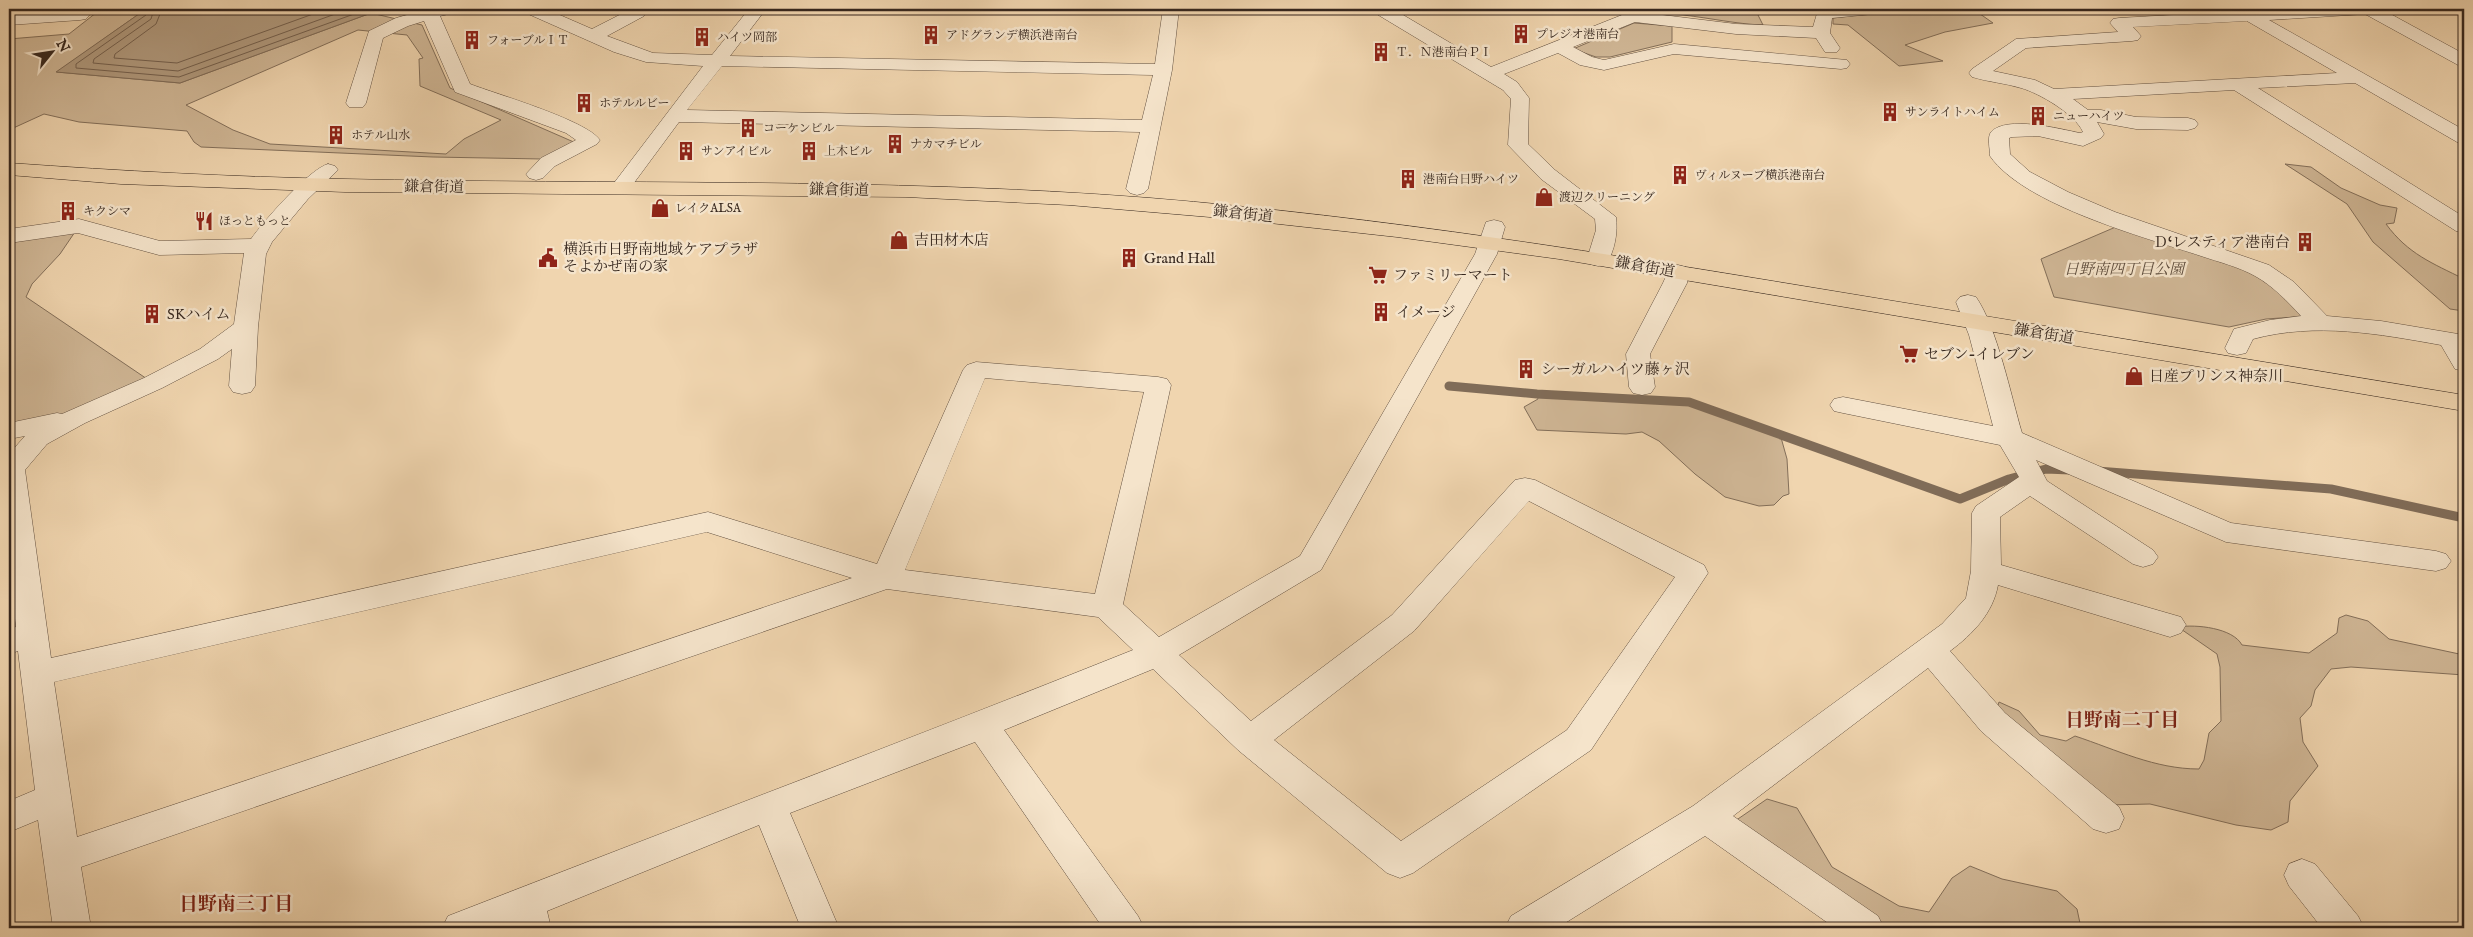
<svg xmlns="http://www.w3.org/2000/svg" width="2473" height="937" font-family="'IM FELL English','Noto Serif JP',serif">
  <rect width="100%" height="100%" fill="#f0d5af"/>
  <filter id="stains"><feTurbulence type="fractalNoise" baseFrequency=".004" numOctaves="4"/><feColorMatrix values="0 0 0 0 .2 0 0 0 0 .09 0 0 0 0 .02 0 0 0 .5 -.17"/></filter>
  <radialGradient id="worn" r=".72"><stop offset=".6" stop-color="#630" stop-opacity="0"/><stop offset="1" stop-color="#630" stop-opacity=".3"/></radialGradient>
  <g fill="#d0b796" stroke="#836f5a" fill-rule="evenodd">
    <path d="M101 9H146L57 72 180 83 371 13 422 25 450 88 576 143 542 159 433 157 201 147 194 142 187 131 79 122 44 114 9 130V39L69 34ZM358 30 407 35 423 58 419 59 420 86 501 120 464 139 446 154 270 144 233 130 186 105Z"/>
    <path d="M1655 9H1755L1763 25C1736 24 1710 18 1683 15 1672 14 1662 16 1652 12Z"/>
    <path d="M1907 9H1973L1993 23 1945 32 1905 45 1943 61 1899 66 1848 25 1833 24V18Z"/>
    <path d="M1634 23 1672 26V42L1610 57H1596L1573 49Z"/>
    <path d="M2285 164 2311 167 2341 188 2380 205 2397 208 2394 223 2386 224C2408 254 2432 263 2464 279V311L2450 309 2373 242 2347 204Z"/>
    <path d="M79 226 60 254 32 284 26 297 153 383 76 417 9 431V236Z"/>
    <path d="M2118 226 2257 272 2310 316 2266 319 2229 327 2054 297 2041 259Z"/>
    <path d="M1537 394 1689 402 1780 434 1787 459 1789 494 1783 496 1774 505 1759 506 1725 497 1695 474 1659 441 1642 432 1626 434 1537 430 1524 407 1538 399Z"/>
    <path d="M2346 615 2368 621 2389 639 2464 655V675L2351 667 2331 669 2315 690 2311 706 2300 718 2303 742 2318 766 2290 801 2288 822 2271 830 2236 825 2150 804 2107 805 1995 715 1999 702 2019 711 2040 735 2066 741 2075 736C2117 750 2155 769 2199 769L2204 760 2209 733 2221 721 2220 667 2217 654 2178 627C2196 624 2233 628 2242 645L2309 653 2337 633 2339 618Z"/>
    <path d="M1767 799 1797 808 1832 867 1899 906 1929 912 1952 878 1970 866 2002 879 2057 891 2077 909 2081 928H1865L1841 911 1735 821Z"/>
  </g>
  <path fill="#b19a7e" stroke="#806c58" d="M146 9H382L180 83 56 72Z"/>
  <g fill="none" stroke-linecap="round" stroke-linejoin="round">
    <g stroke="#74604e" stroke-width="1">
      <path d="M148 9 146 15 76 64V68L179 77 368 9"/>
      <path d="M154 9 151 19 94 59 93 63 178 71 349 9"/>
      <path d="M162 9 156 24 115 54 114 58 177 63 327 9"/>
    </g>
    <g stroke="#806c58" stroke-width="9">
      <path d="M1449 386 1537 394 1689 402 1960 499 2009 479 2046 469 2070 470"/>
      <path d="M2097 471 2331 489 2464 518"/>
    </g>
    <g stroke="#645242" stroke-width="1">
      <g id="minor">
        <path d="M77 9H95L86 19 80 20 9 25V15Z"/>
        <path d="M429 9H455L453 13 440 16 470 84C496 94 586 120 600 140L597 144 555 166 543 178 536 180 529 178 526 174 541 158 576 140 566 133 455 92 424 21 408 26 383 38 366 103 363 107H349L346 103 369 31 396 18Z"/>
        <path d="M524 9H546L592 29 631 9H644L646 12 644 16 607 36 653 53 712 55 749 9H766L730 56 1155 64 1163 9H1179L1172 70 1148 189 1144 193 1137 195 1130 193 1126 189 1140 132 679 122 628 191 621 193 614 191 611 187 614 183 703 66 646 62 614 52 526 13ZM722 66 1153 75 1142 120 687 110Z"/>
        <path d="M1373 9H1393L1491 67 1627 13 1632 9H1649L1646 13 1736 24 1813 27 1818 10 1881 9 1879 13 1873 14 1832 18 1830 33 1840 48 1837 52H1825L1816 38 1736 34 1635 22 1573 47 1592 57 1604 60 1674 44 1847 60 1850 64 1847 68 1841 69 1674 54 1604 70 1580 65 1558 53 1504 74 1517 82 1529 98 1528 144 1555 170 1616 217C1618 232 1615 251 1606 264L1598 266 1590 264 1587 259 1596 230 1595 219 1541 179 1508 145 1511 99 1503 90 1375 13Z"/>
        <path d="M2282 9H2386L2385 11 2464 54V66L2458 65 2365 14 2269 20 2464 130V144L2457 142 2355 83 2258 88 2464 217V233L2456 231 2234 90 2073 99 2088 110H2101L2136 117 2188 118 2195 120 2198 124 2195 128 2188 130 2136 129 2097 122 2104 134 2101 138 2083 146 2038 136 2012 137 2009 138 2010 154 2030 172 2068 192 2115 212 2269 265 2294 282 2327 316 2381 321 2464 335V371L2455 369 2441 345C2379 334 2316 322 2253 339L2246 353 2237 355 2228 353 2225 348 2234 329 2270 320 2301 316C2287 301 2273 286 2255 276 2239 267 2219 262 2201 256 2144 237 2024 205 1990 156 1990 149 1987 137 1991 132 2007 115 2060 129 2080 133L2083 132C2075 114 2039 93 2021 88 2005 83 1988 82 1972 77L1969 73 1972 69 2016 39 2118 32 2110 23 2113 19 2119 18ZM2247 21 2337 73 2054 89 2035 80 1993 71 2026 48 2132 41 2138 40 2141 36 2133 27Z"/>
        <path d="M328 164 335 166 338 170 308 199 272 242 266 254 258 327 255 386 251 392 242 394 233 392 229 386 232 349 218 359 162 388 85 423 47 444 25 470 51 658 708 512 877 564 963 370 967 365 976 362 1158 377 1167 379 1171 385 1123 604 1159 637 1300 556 1475 254 1486 222 1494 220 1502 222 1505 227 1497 254 1321 570 1179 655 1251 721 1392 615 1515 480 1525 478 1535 480 1704 565 1708 573 1591 750 1413 873 1400 878 1387 873 1238 750 1153 669 1004 730 1138 916 1144 928H1103L975 742 790 813 839 928H801L759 825 547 911 551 928H513L512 925 504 928H442L448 916C676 827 906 741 1133 650L1098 617 887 589 81 867 91 928H53L38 820 9 832V801L35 790 18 651 9 654V629L16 627 9 568V454L25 436 9 439V423L57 413 62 414 144 378 200 349 234 324 244 253 159 255 78 233 9 243V229L79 219 160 241 251 239C263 222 309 169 328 164ZM985 378 1144 392 1095 594 905 570ZM1529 501 1675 577 1567 730 1401 841 1274 740 1414 631ZM707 532 852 578 77 837 54 682Z"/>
        <path d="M1678 265 1686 267 1689 272 1687 283 1650 354 1655 387 1651 393 1642 395 1633 393 1629 387 1626 354 1663 283 1670 267Z"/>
        <path d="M1968 295 1976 297C1997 327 2011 396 2022 433L2231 523 2436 551 2446 554 2451 561 2446 568 2436 571 2226 542 2036 460 2047 481 2153 550 2158 557 2153 564 2143 567 2133 564 2030 496 2000 517 2001 565 2181 617 2186 625 2181 633 2170 637 1998 585C1993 613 1973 634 1950 651L2005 713 2119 807 2124 818 2119 829 2106 833 2093 829 1981 731 1928 668 1733 816 1878 916 1884 928H1835L1705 836 1557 928H1505L1511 916 1693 806 1942 624 1966 598 1971 571 1972 513 1976 506 2019 477 2000 445 1843 413 1834 411 1830 405 1834 399 1843 397 1993 426 1969 335 1956 302 1960 297Z"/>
        <path d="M2302 859 2315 864 2358 916 2364 928H2322L2289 886 2284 875 2289 864Z"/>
      </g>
    </g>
    <g stroke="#36271e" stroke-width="1">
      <path id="major" d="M9 163C121 171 232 177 344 179 613 185 882 177 1150 198 1382 217 1610 254 1839 292 2047 326 2256 361 2464 395V411L1559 259 1397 237 1233 219 1069 205 906 197 345 192 121 184 9 175Z"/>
    </g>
    <use href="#minor" fill="#f5e4cb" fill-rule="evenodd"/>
    <use href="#major" fill="#f0d5af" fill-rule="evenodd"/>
  </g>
  <defs>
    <g id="building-bare" transform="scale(1.5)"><path d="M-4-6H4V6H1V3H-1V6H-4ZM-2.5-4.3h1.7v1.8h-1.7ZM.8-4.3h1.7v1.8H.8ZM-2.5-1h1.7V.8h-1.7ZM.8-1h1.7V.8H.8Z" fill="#8f2418" stroke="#f5e4cb" stroke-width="2.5" paint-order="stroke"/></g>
    <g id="shop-bare" transform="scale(1.5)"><path d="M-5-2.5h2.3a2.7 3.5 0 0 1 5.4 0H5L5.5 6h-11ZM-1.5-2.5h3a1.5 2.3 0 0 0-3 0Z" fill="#8f2418" stroke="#f5e4cb" stroke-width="2.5" paint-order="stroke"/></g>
    <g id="restaurant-bare" transform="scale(1.5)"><path d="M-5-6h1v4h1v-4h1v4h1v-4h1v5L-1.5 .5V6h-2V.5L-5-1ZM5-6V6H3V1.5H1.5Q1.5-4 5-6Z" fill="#8f2418" stroke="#f5e4cb" stroke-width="2.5" paint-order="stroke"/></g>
    <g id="civic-bare" transform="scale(1.5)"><path d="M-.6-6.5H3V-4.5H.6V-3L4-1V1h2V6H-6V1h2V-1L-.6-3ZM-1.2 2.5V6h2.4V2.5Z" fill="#8f2418" stroke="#f5e4cb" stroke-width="2.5" paint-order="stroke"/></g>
    <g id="supermarket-bare" transform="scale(1.5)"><path d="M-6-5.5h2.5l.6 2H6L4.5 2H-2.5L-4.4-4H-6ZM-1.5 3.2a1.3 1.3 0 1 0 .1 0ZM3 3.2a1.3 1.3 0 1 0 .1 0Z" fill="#8f2418" stroke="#f5e4cb" stroke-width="2.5" paint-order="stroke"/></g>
  </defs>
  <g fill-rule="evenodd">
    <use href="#building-bare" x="1521" y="34"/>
    <use href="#building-bare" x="931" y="35"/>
    <use href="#building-bare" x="702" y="37"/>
    <use href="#building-bare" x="472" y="40"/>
    <use href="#building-bare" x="1381" y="52"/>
    <use href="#building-bare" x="584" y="103"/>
    <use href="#building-bare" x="1890" y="112"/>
    <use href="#building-bare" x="2038" y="116"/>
    <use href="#building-bare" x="748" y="128"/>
    <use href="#building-bare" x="336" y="135"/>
    <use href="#building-bare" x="895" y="144"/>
    <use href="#building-bare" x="686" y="151"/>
    <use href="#building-bare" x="809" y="151"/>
    <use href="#building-bare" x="1680" y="175"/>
    <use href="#building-bare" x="1408" y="179"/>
    <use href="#shop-bare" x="1544" y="197"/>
    <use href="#shop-bare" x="660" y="208"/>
    <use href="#building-bare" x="68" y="211"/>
    <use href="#restaurant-bare" x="204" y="221"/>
    <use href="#shop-bare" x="899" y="240"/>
    <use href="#building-bare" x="2305" y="242"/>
    <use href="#civic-bare" x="548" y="258"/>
    <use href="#building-bare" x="1129" y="258"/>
    <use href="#supermarket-bare" x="1378" y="275"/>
    <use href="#building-bare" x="1381" y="312"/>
    <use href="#building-bare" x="152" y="314"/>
    <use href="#supermarket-bare" x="1909" y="354"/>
    <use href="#building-bare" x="1526" y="369"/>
    <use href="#shop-bare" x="2134" y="376"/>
  </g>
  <g text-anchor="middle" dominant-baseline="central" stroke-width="5" stroke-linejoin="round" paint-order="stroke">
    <g font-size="12" fill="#36271e" stroke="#f5e4cb" text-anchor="start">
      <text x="1536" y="34">プレジオ港南台</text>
      <text x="946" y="35">アドグランデ横浜港南台</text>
      <text x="717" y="37">ハイツ岡部</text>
      <text x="487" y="40">フォーブルＩＴ</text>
      <text x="1396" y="52">Ｔ．Ｎ港南台ＰＩ</text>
      <text x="599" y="103">ホテルルビー</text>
      <text x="1905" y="112">サンライトハイム</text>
      <text x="2053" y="116">ニューハイツ</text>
      <text x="763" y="128">コーケンビル</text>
      <text x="351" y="135">ホテル山水</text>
      <text x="910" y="144">ナカマチビル</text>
      <text x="701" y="151">サンアイビル</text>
      <text x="824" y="151">上木ビル</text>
      <text x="1695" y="175">ヴィルヌーブ横浜港南台</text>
      <text x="1423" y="179">港南台日野ハイツ</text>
      <text x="1559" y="197">渡辺クリーニング</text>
      <text x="675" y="208">レイクALSA</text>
      <text x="83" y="211">キクシマ</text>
      <text x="219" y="221">ほっともっと</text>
    </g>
    <g font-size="15" fill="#36271e" stroke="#f5e4cb">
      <text transform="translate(434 187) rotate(1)">鎌倉街道</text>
      <text transform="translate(839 190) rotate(1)">鎌倉街道</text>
      <text transform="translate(1243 214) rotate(6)">鎌倉街道</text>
      <text transform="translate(1645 267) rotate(10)">鎌倉街道</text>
      <text transform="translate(2044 334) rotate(9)">鎌倉街道</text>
    </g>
    <g font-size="15" fill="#36271e" stroke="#f5e4cb" text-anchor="start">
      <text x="914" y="240">吉田材木店</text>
      <text x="2290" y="242" text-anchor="end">Ｄ‘レスティア港南台</text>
      <text x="563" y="249">横浜市日野南地域ケアプラザ<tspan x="563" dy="17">そよかぜ南の家</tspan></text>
      <text x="1144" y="258">Grand Hall</text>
      <text x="1393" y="275">ファミリーマート</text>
      <text x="1396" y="312">イメージ</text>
      <text x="167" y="314">SKハイム</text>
      <text x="1924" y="354">セブン-イレブン</text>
      <text x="1541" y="369">シーガルハイツ藤ヶ沢</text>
      <text x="2149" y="376">日産プリンス神奈川</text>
    </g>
    <g font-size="15" font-style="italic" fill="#5c4b3c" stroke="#f5e4cb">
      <text x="2124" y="269">日野南四丁目公園</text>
    </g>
    <g font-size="19" font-weight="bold" fill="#7a1f14" stroke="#f5e4cb">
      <text x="2122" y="721">日野南二丁目</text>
      <text x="236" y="905">日野南三丁目</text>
    </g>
  </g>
  <rect width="2473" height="937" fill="none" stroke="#f0d5af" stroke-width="30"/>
  <rect x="10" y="10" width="2453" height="917" fill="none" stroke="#36271e" stroke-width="2.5"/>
  <rect x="15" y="15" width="2443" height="907" fill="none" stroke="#36271e"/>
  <g transform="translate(52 52) rotate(60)" stroke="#f5e4cb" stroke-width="4" paint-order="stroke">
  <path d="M0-4L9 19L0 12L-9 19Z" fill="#36271e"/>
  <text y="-8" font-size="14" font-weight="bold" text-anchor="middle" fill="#36271e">N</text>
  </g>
  <rect width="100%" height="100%" filter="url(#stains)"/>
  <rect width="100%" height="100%" fill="url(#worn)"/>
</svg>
